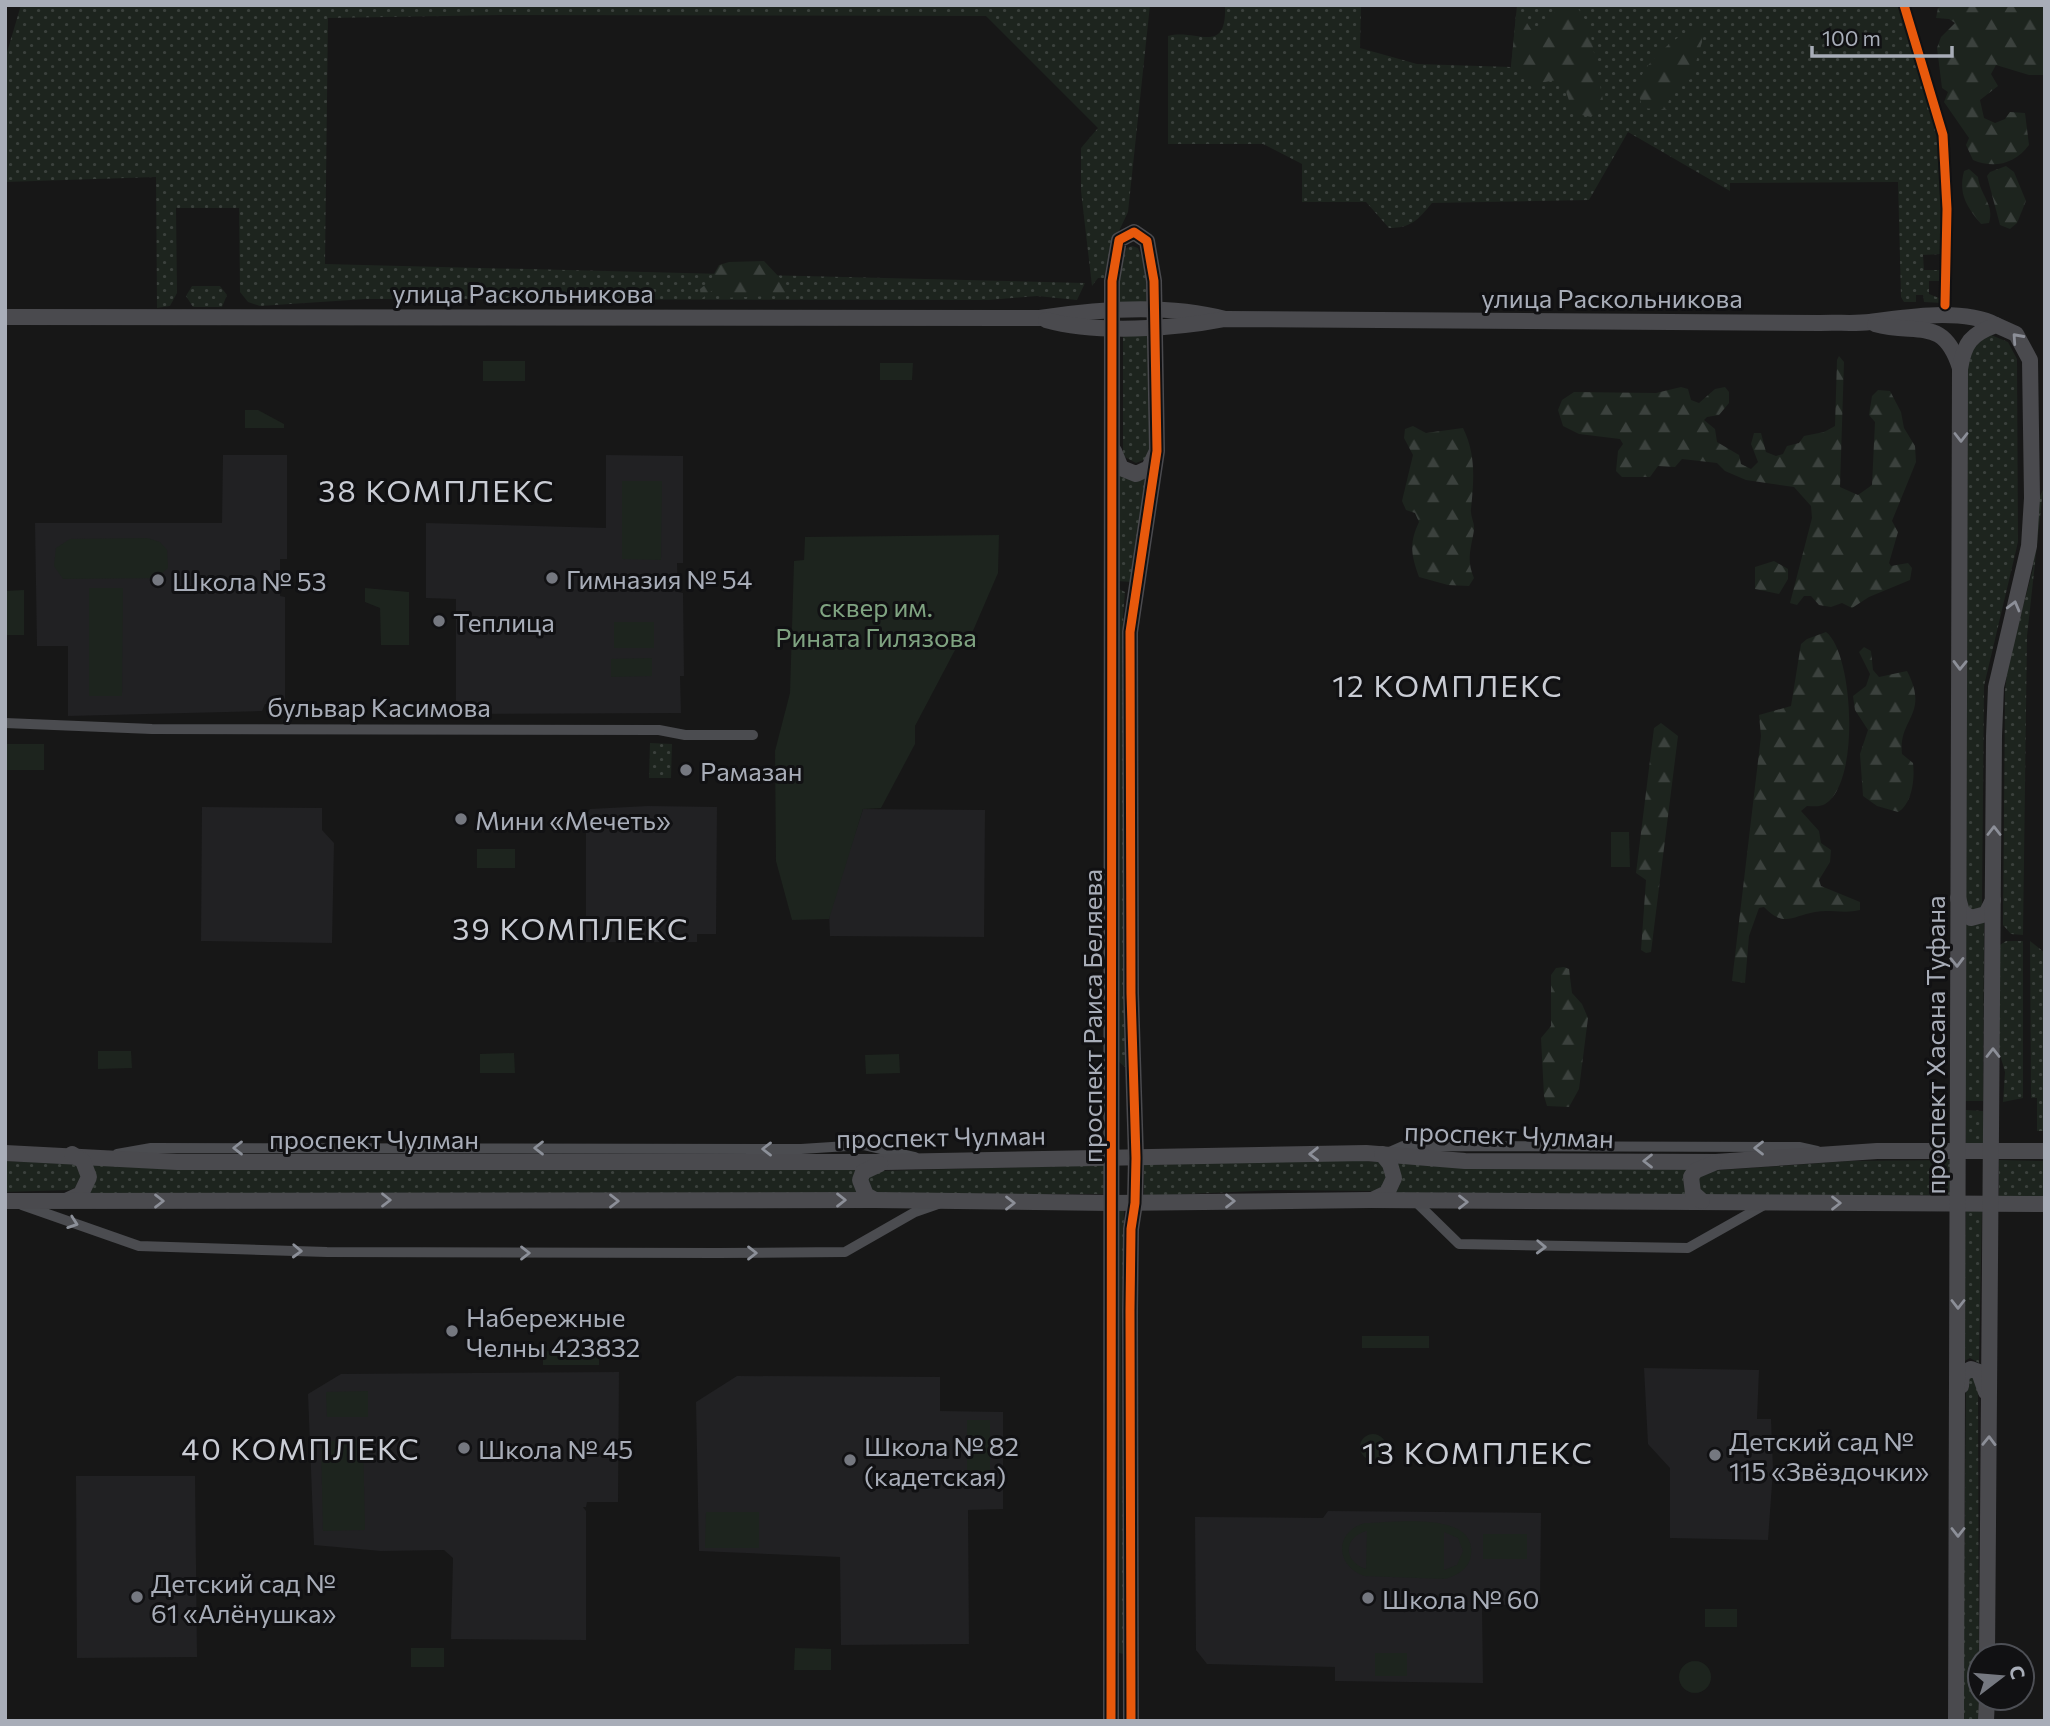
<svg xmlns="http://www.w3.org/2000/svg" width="2050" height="1726" font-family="Commissioner,sans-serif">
  <defs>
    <pattern id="grass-dots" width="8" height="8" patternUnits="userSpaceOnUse" patternTransform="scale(1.75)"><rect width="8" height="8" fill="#1d241e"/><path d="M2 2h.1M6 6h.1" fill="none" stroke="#3b413d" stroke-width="1.8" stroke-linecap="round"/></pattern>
    <pattern id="forest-firs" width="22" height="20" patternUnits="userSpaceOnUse" patternTransform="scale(1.75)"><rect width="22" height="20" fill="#1d241e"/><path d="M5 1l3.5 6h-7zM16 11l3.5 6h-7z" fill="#3b413d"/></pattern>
  </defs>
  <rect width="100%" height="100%" fill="#171717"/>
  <g fill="#212123">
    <path d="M223 455H287V559H280V596L285 597V698L279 704H265L262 711 68 716V646H37L35 523H222Z"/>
    <path d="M606 455 683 456V563H677L678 592 683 593 684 676H680L681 713 456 714V599L426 598V523L606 528Z"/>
    <path d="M648 806 717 807 716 934H697V942H586V815L590 809Z"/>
    <path d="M202 807 322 808V830L334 843 332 943 201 941Z"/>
    <path d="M863 809 985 810 984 937 830 936 829 913Z"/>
    <path d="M1644 1368 1759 1370 1757 1419H1771L1773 1470 1768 1540 1670 1538V1468L1648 1444Z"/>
    <path d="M619 1372 618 1502H587L586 1507H583L586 1511V1640L451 1639 453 1558 444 1550 381 1551 314 1545 308 1394 341 1374Z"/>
    <path d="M737 1376 940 1377V1411L1003 1412V1509L968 1510 969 1644 841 1645 840 1557 699 1551 696 1402Z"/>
    <path d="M76 1476H195L197 1657 77 1658Z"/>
    <path d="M1328 1511 1541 1513 1540 1603 1482 1606 1483 1683 1335 1681V1667L1207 1664 1196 1650 1195 1517 1323 1518Z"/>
  </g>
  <g fill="url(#grass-dots)">
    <path d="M21 5H1150L1128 212 1110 250 1104 278H1098L1092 286 1081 191V148L1098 128 986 16 502 15 328 18 325 264 1085 283 1077 300 1037 296 989 300 366 299 260 306 248 302 240 292 239 208H176L177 293 170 306 157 308 156 177 5 182V59Z"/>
    <path d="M1225 5H1361L1360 48 1417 64 1511 67 1517 5H1898L1938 136 1943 208 1942 254 1923 255 1924 270H1942V289L1939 281H1929V294L1939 298 1942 291V303L1924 302 1923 295H1916V302H1904L1901 297 1898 182 1730 183V191L1628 132 1589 200 1432 203C1418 220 1411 228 1389 228L1366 202H1302V164L1263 144H1168V36C1197 28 1227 57 1225 5Z"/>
    <path d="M1132 246 1138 248 1146 267 1147 308H1116L1124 249Z"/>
    <path d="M192 286H220L227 295 222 307H193L186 296Z"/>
    <path d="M1123 329 1149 330V453L1146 459 1136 463 1123 456Z"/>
    <path d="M1991 335 2008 342 2017 359 2018 542 1984 686 1982 909 1969 911 1966 906 1967 358 1976 340Z"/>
    <path d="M1119 470 1151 472 1132 582 1117 581Z"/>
    <path d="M2043 490 2027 636 2023 935 2011 934 2003 925 2005 691 2008 663 2033 569 2039 498Z"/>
    <path d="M1119 589 1125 592 1123 616 1126 649 1128 1066 1125 1067 1119 1062Z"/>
    <path d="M650 743 672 744 671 778H649Z"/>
    <path d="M1965 920H1984L1983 1101H1965Z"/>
    <path d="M2006 941H2023V1098L2003 1102 2005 1072 1998 1048 2000 945Z"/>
    <path d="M2030 941 2045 953V1131H2037V1098H2031Z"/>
    <path d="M1966 1110 1983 1111V1146H1966Z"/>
    <path d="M1330 1159 1379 1162 1387 1172 1384 1186 1373 1191 1275 1190 1144 1196V1165Z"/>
    <path d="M1951 1160V1195L1709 1197 1697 1191V1178L1708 1171 1850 1161Z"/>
    <path d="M1999 1160 2045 1161V1196H1999Z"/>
    <path d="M5 1161 76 1164 82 1178 76 1187 70 1190 5 1192Z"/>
    <path d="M90 1161 858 1166 853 1178 860 1195 85 1196Z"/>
    <path d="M1396 1162 1689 1167 1683 1179 1689 1196H1393L1400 1185Z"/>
    <path d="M1105 1165 1104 1194H873L866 1178 877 1171Z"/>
    <path d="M1116 1210H1124L1121 1346 1124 1654 1119 1653Z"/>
    <path d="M1966 1211H1982L1979 1363 1970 1358 1961 1363Z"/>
    <path d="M1972 1377 1978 1383 1979 1721H1963L1966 1380Z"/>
  </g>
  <g fill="url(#forest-firs)">
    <path d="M1576 5 1589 26 1604 106 1591 117 1573 113 1562 79 1534 84 1511 67 1516 15H1522L1534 34 1560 7Z"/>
    <path d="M1946 5H2045V75H2029L1996 65 1991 74 1998 86 1980 100 1984 118 1995 123 2005 119 2010 112 2025 113 2029 145C2015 164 1994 169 1973 160L1966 145 1969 138 1944 102 1948 92 1942 88 1937 48 1941 37 1955 23 1949 19 1936 18 1938 8Z"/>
    <path d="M1701 27 1702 42 1691 79C1675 85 1669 94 1667 110L1642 108C1641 100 1636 89 1639 81 1647 60 1680 31 1701 27Z"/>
    <path d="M2006 166 2014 172 2026 201 2017 223 2010 229 2000 225 1987 176 1990 172Z"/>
    <path d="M1969 169 1978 177C1980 195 1995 205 1989 223L1981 224C1967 207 1958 194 1964 171Z"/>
    <path d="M764 261 796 295 722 298 713 290 701 299 700 289 710 281 719 265 729 262Z"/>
    <path d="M1839 356 1844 362 1840 487 1858 495 1872 485 1875 422 1869 415 1872 396 1878 390 1890 391 1901 412 1904 428 1915 446 1916 462 1892 521 1898 532 1889 563 1891 566 1908 563 1912 568 1910 580 1869 597 1852 608 1842 603 1831 607 1819 605 1811 596H1804L1797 605 1790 603 1812 518 1811 506 1794 487 1746 480 1725 471 1717 463 1682 459 1675 467 1658 466 1650 477H1622L1616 471 1618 451 1623 444 1620 439 1579 434 1563 426 1558 410 1562 400 1574 392 1656 393 1681 387 1688 389 1691 400 1699 403 1715 389 1725 387 1729 392V403L1719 415 1707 417 1704 420 1715 429 1717 442 1739 455 1741 464 1751 469 1758 462 1751 444 1754 433H1761L1766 452 1776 456 1783 454 1787 446 1799 443 1804 436 1824 432 1835 426 1837 360Z"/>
    <path d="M1413 426 1426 433 1463 428C1476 454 1474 480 1471 509 1470 516 1475 523 1474 530 1471 549 1466 560 1474 578L1469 586 1448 585 1419 577C1411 555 1409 543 1419 522L1415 513 1406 510 1402 501 1413 455 1404 438 1405 429Z"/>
    <path d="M1774 561 1788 569V579L1779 594 1755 589V567Z"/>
    <path d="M1826 632C1854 653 1861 788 1823 805 1818 807 1812 806 1807 806L1801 811 1819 831 1821 843 1831 850 1830 862 1819 880 1821 886 1860 902V910C1844 914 1829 909 1815 912 1792 916 1784 928 1764 907L1759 908 1749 936 1745 983 1732 981 1761 736 1759 715 1791 706 1801 644 1807 639Z"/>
    <path d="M1864 647 1871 651 1873 670 1879 677 1907 671C1930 715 1898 718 1902 754L1913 763C1915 779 1912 804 1898 812L1877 806 1863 796 1860 754 1868 730 1855 710 1853 696 1866 686 1870 674 1859 652Z"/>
    <path d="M1661 723 1678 736 1651 952 1646 953 1641 950 1646 880 1636 873 1654 728Z"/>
    <path d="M1564 967 1569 969 1572 993 1582 1004 1588 1018 1579 1089 1569 1107 1547 1106 1544 1096 1541 1038 1551 1026V975L1556 968Z"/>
  </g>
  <g fill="#1d241e" fill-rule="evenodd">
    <rect x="483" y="361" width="42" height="20"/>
    <path d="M880 363H913L912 380H880Z"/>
    <path d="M245 410H258L284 424V428H245Z"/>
    <path d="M622 481H662L661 560 622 559Z"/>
    <path d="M999 535 998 573 966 647 955 650 915 726V744L881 808 863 809 829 919 792 920 776 861 775 751 790 693 794 561 804 560 805 537Z"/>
    <path d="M147 538 160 542 167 550 168 568 157 578 63 579 54 566 56 548 70 539Z"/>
    <path d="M89 588H123L122 696H89Z"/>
    <path d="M365 588 409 592V645H381L380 608 365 602Z"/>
    <path d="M24 590V635H5V591Z"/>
    <rect x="614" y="622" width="40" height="26"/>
    <path d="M652 658V676L611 677V659Z"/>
    <rect x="5" y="744" width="39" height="26"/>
    <path d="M1611 832H1629L1630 867H1611Z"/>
    <rect x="477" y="849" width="38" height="19"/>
    <path d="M98 1051H131L132 1068 98 1069Z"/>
    <path d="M514 1053 515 1073H480V1054Z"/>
    <path d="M899 1054 900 1073 866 1074 865 1055Z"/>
    <rect x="1362" y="1336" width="67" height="12"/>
    <path d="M543 1351 599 1352V1365H543Z"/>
    <path d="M368 1391V1417H327L326 1392Z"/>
    <rect x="967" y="1420" width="23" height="54"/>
    <circle cx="1373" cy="1447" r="13"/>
    <path d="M363 1440 365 1530 323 1531 321 1441Z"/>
    <path d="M706 1512H759V1548H705Z"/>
    <path d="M1365 1523C1392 1523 1477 1510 1471 1555 1469 1569 1458 1575 1445 1579L1364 1576C1335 1565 1334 1532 1365 1523ZM1366 1531H1367L1366 1569C1343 1561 1343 1538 1366 1531ZM1444 1532 1458 1538 1463 1551 1457 1565 1444 1570Z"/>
    <rect x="1483" y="1534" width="44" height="25"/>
    <rect x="1705" y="1609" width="32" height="18"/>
    <rect x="411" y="1648" width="33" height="19"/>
    <path d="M795 1648 831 1649V1670H794Z"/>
    <rect x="1375" y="1653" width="32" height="23"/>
    <circle cx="1695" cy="1677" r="16"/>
  </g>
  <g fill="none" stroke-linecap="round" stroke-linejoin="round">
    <g stroke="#4b4c50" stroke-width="10">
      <path d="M1904 5 1943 135 1947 209 1945 305"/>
      <path d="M5 723 152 729 659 730 685 735H753"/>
      <path d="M1387 1153 1403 1146 1799 1147 1817 1151"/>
      <path d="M117 1154 151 1148 801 1149 863 1145 915 1157"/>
      <path d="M1416 1202 1459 1244 1688 1248 1766 1204"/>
      <path d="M22 1205 139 1246 327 1252 717 1253 845 1252 915 1212 938 1204"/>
    </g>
    <g stroke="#4a4a4e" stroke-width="16">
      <path d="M5 317 1040 318C1097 309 1169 304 1225 319"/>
      <path d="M1046 320C1096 334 1174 329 1225 319L1820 323C1836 322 1854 324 1870 322 1905 317 1963 308 1996 325"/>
      <path d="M1875 324C1917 336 1943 315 1960 368"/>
      <path d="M1114 451 1121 468 1136 474 1149 468 1156 453"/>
      <path d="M1958 898 1962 912 1971 918 1986 914 1993 900"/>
      <path d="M5 1153 177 1162H886L1366 1153 1465 1161 1716 1162 1877 1151H2045"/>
      <path d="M68 1200 81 1194 89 1177 83 1161 72 1154"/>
      <path d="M875 1200 866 1195 860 1180 863 1172 880 1164"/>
      <path d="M1372 1200 1387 1193 1394 1178 1390 1164 1382 1154"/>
      <path d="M5 1201 875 1200 1112 1203 1370 1200 2045 1204"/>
      <path d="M1702 1201 1693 1193 1691 1177 1695 1171 1714 1163"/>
      <path d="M1961 1386 1962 1374 1971 1369 1979 1372 1986 1392"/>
      <path d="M1111 1721 1112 281 1119 240 1134 232 1147 241 1154 281 1157 451 1130 632 1131 993 1136 1158 1135 1203 1131 1229 1130 1311 1131 1721"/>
      <path d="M1956 1721 1960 369C1964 343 1971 334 1996 325L2016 334 2030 360 2032 498 2029 546 1996 687 1994 736 1987 1656"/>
      <path d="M1986 1721 1987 1698"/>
    </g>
    <g stroke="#111113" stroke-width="13">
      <g id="cycleway">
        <path d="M1904 5 1943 135 1947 209 1945 305"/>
        <path d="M1111 1721 1112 281 1119 240 1134 232 1147 241 1154 281 1157 451 1130 632 1131 993 1136 1158 1135 1203 1131 1229 1130 1311 1131 1721"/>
      </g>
    </g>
    <use href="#cycleway" stroke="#e8590c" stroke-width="9"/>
  </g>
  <defs><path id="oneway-chevron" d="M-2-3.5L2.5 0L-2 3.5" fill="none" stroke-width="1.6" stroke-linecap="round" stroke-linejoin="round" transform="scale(1.75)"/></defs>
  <g stroke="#8c8f98">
    <use href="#oneway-chevron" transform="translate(2017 338) rotate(-132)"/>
    <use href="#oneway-chevron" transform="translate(1961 437) rotate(90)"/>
    <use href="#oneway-chevron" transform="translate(2014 606) rotate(-75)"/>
    <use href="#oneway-chevron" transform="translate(1960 665) rotate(91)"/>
    <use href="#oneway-chevron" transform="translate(1994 831) rotate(-90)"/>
    <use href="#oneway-chevron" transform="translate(1957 962) rotate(89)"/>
    <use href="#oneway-chevron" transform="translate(1993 1053) rotate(-90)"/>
    <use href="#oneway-chevron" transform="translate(1314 1154) rotate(179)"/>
    <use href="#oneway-chevron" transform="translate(1648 1161) rotate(-180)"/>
    <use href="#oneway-chevron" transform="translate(386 1200)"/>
    <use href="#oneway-chevron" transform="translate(841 1200)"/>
    <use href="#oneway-chevron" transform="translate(159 1201)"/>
    <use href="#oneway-chevron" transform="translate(614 1201)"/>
    <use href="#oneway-chevron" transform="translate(1230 1201)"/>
    <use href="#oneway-chevron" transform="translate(1463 1202)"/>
    <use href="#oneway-chevron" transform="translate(1010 1203)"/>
    <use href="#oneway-chevron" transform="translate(1836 1203)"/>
    <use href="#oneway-chevron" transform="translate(1958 1304) rotate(90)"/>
    <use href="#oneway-chevron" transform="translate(1989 1441) rotate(-89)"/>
    <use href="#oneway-chevron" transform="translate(1958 1532) rotate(90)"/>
  </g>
  <g stroke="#8c9099">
    <use href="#oneway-chevron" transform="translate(238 1148) rotate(-180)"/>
    <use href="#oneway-chevron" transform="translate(539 1148) rotate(-180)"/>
    <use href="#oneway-chevron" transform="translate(1759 1148) rotate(-180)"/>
    <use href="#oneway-chevron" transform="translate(767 1149) rotate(-180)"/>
    <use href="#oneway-chevron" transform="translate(73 1223) rotate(19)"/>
    <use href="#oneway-chevron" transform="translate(1541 1247) rotate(2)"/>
    <use href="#oneway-chevron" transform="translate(297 1251) rotate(2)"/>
    <use href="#oneway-chevron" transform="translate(525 1253)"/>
    <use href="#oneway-chevron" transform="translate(752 1253)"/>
  </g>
  <g fill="#757880" stroke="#111113" stroke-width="2.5">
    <circle cx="552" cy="578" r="7"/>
    <circle cx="158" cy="580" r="7"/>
    <circle cx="439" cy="621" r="7"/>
    <circle cx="686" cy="770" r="7"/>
    <circle cx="461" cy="819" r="7"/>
    <circle cx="452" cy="1331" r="7"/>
    <circle cx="464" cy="1448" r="7"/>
    <circle cx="1715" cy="1455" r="7"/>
    <circle cx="850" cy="1460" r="7"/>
    <circle cx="137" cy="1597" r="7"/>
    <circle cx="1368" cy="1598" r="7"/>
  </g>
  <g text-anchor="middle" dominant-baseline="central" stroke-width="6" stroke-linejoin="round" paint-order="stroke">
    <g font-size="26" fill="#a8adb8" stroke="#111113">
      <text x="523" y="292">улица Раскольникова</text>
      <text x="1612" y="297">улица Раскольникова</text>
      <text x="379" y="706">бульвар Касимова</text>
      <text transform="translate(1091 1016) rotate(-90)">проспект Раиса Беляева</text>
      <text transform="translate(1934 1045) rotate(-90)">проспект Хасана Туфана</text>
      <text transform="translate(1509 1134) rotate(2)">проспект Чулман</text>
      <text transform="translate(941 1136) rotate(-1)">проспект Чулман</text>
      <text x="374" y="1138">проспект Чулман</text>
    </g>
    <g font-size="26" fill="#a8adb8" stroke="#111113" text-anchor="start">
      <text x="566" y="578">Гимназия № 54</text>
      <text x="172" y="580">Школа № 53</text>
      <text x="453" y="621">Теплица</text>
      <text x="700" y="770">Рамазан</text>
      <text x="475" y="819">Мини «Мечеть»</text>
      <text x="466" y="1316">Набережные<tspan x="466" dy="30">Челны 423832</tspan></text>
      <text x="1729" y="1440">Детский сад №<tspan x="1729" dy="30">115 «Звёздочки»</tspan></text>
      <text x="864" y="1445">Школа № 82<tspan x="864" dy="30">(кадетская)</tspan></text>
      <text x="478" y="1448">Школа № 45</text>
      <text x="151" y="1582">Детский сад №<tspan x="151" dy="30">61 «Алёнушка»</tspan></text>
      <text x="1382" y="1598">Школа № 60</text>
    </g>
    <g font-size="26" fill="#7fa381" stroke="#111113">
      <text x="876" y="606">сквер им.<tspan x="876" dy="30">Рината Гилязова</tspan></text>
    </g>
    <g font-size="30" letter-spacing="2" fill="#c9ccd4" stroke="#111113">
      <text x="437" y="489">38 КОМПЛЕКС</text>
      <text x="1448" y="684">12 КОМПЛЕКС</text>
      <text x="571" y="927">39 КОМПЛЕКС</text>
      <text x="301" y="1447">40 КОМПЛЕКС</text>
      <text x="1478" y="1451">13 КОМПЛЕКС</text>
    </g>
  </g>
  <rect width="2050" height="1726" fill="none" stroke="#a8adb8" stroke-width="14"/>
  <g transform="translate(2001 1677) rotate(74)"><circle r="33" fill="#111113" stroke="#4d4f55" stroke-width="2"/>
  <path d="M0-5L12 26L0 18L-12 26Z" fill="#757880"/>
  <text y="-10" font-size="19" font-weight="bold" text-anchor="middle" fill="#a8adb8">С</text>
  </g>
  <path d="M1812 46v10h140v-10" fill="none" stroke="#a8adb8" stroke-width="3.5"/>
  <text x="1822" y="46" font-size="21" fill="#a8adb8" stroke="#111113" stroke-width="5" paint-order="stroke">100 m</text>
</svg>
